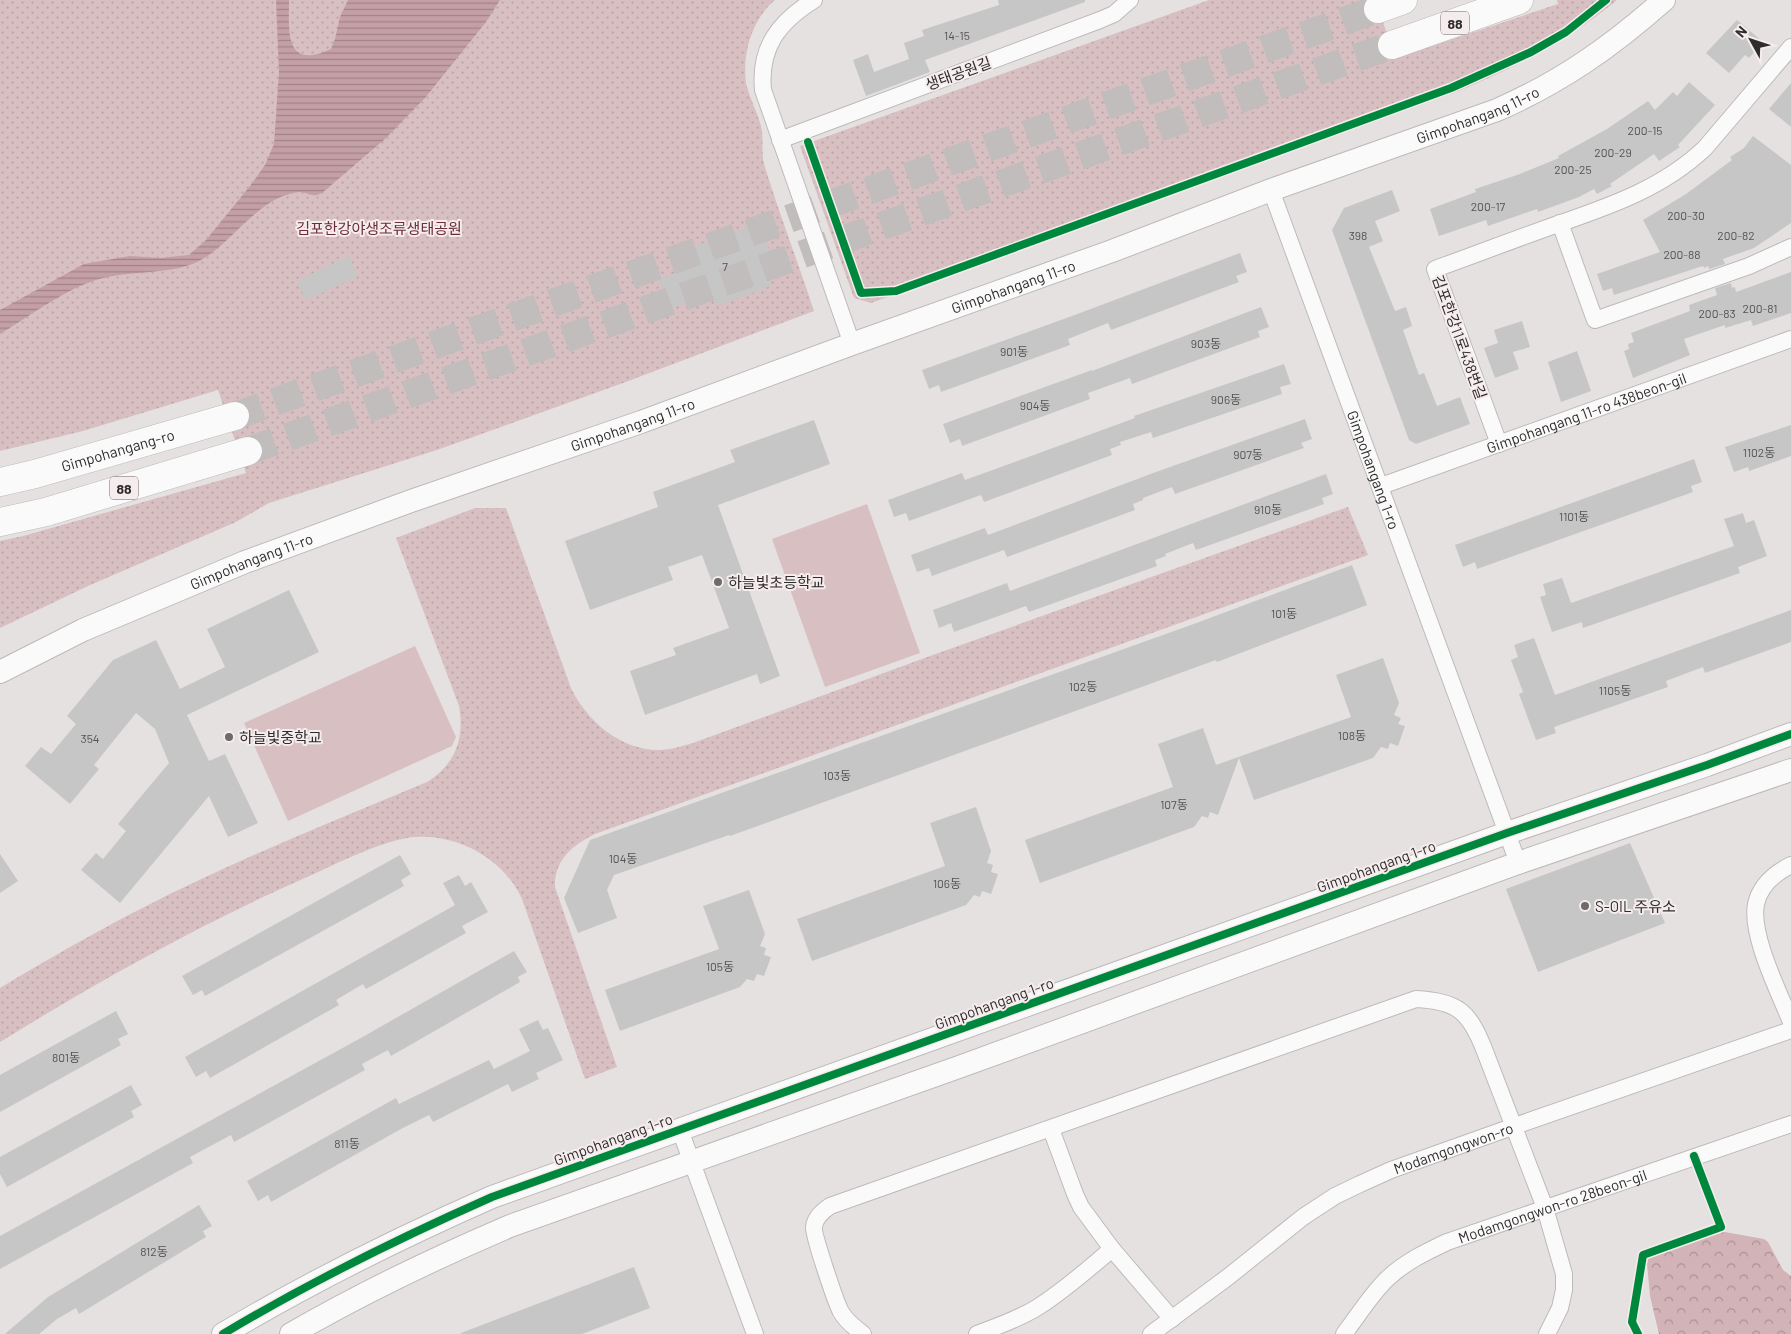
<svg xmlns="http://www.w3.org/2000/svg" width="1791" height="1334" font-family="Barlow,'Noto Sans KR',sans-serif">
  <defs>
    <pattern id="forest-crowns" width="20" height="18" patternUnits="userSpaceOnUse" patternTransform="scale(1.25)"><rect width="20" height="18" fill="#d2b3b7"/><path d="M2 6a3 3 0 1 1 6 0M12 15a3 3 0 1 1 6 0" fill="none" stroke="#ab9295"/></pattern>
    <pattern id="park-dots" width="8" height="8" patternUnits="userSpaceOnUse" patternTransform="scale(1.25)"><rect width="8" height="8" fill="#d8bfc2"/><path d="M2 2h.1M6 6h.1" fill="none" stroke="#baa4a7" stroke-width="1.8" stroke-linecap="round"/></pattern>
    <pattern id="water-rules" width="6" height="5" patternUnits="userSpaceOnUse" patternTransform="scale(1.25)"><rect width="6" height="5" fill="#c4a0a5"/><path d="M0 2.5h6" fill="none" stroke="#a08387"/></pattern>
  </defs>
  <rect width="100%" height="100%" fill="#e6e1e1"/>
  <g fill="#d8bfc2">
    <path d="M867 504 920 653 825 687 772 539Z"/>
    <path d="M415 646 456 737 452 746 288 821 244 723Z"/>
  </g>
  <path fill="url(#forest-crowns)" d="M1719 1231 1764 1239 1768 1242 1783 1270 1791 1276V1334H1659L1650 1296 1647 1263C1648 1259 1649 1256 1654 1254 1666 1247 1705 1234 1719 1231Z"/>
  <g fill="url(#park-dots)">
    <path d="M0 0H775C752 19 742 54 746 83 749 97 757 111 761 126 764 138 761 151 764 164 779 213 798 262 814 311L623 383 437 450 269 503 236 522 88 586 0 628V541L23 536 246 473 218 390 83 431 0 451Z"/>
    <path d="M1209 0H1375L1396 58 1558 4 1557 0H1617C1568 41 1512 69 1454 93L871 303 854 298 800 146Z"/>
    <path d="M1348 507 1368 555 595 834C573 845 554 860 555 887L617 1067 585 1079 522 899C504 859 458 834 415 837 387 839 342 861 316 873 206 921 102 979 0 1042V988C63 950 127 914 193 883 270 846 349 815 427 782 455 765 465 738 459 706L396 538 475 508H506L571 688C587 721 620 750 659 750 671 750 682 746 693 743L930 656Z"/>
  </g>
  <path fill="url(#water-rules)" d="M276 0H289C289 31 284 71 331 49L335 39 340 17 348 0H500L486 22 425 98 385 139 322 193C311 198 310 193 300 192 294 192 283 196 278 198 247 214 226 248 197 262 169 275 128 270 96 280 66 289 28 317 0 334V310L84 264 130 256 160 258 189 255 206 240 250 186 265 165 274 144 279 72Z"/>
  <g fill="#c6c6c6">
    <path d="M998 0H1085V2L925 60 930 72 866 96 853 60 868 54 874 72 909 59 904 43 924 36 922 30 999 5Z"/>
    <path d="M1737 20 1763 42 1749 58 1745 55 1729 73 1706 53Z"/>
    <path d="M1689 82 1715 105 1678 145 1680 147 1659 161 1654 154 1610 184 1612 186 1597 194 1594 189 1579 197 1538 212 1537 209 1488 226 1486 220 1439 236 1430 209 1476 192 1475 189 1520 174 1559 158 1558 156 1607 129 1648 101 1655 110 1673 92 1677 96Z"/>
    <path d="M1791 83V127L1769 109Z"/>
    <path d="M1753 136 1791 165V223L1754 248 1723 259 1725 264 1709 269 1708 266 1704 268 1703 266 1614 295 1612 288 1603 291 1597 274 1660 252 1643 220 1686 194 1732 160 1730 157 1744 148Z"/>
    <path d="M1392 190 1400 211 1375 221 1383 241 1369 247 1395 311 1406 307 1412 326 1403 330 1419 375 1424 373 1437 406 1460 397 1470 424 1416 444 1409 440 1332 230 1344 208Z"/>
    <path d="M750 226 757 245 766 241 774 264 765 268 771 286 717 306 714 297 693 305 691 301 670 309 659 279 682 271 680 264 694 259 690 248Z"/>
    <path d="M1240 253 1247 272 1236 276 1239 282 1111 330 1108 323 1068 339 1070 345 941 392 939 385 929 389 922 370 1072 316Z"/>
    <path d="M349 256 358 276 306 300 297 281Z"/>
    <path d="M1791 272V313L1753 326 1751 320 1725 328V325L1684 339 1690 355 1633 378 1624 351 1629 349 1628 344 1634 342 1631 333 1690 311 1689 305 1717 295 1715 288 1731 283 1732 288 1735 287 1736 292Z"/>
    <path d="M1261 307 1269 327 1258 331 1260 337 1132 384 1130 378 1088 393 1090 399 962 446 960 439 950 443 943 424 1092 370V371Z"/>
    <path d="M1522 321 1530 347 1513 352 1519 369 1495 378 1484 348 1498 343 1494 330Z"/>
    <path d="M1577 351 1591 391 1561 402 1548 362Z"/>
    <path d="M1284 364 1291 384 1280 387 1282 394 1153 438 1151 432 1120 442 1121 445 1110 449 1112 455 984 502 981 495 909 521 906 513 894 517 888 500 962 473 965 480 1135 418 1134 416Z"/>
    <path d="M1305 419 1312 439 1301 443 1304 448 1175 494 1172 487 1143 498V500L1133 504 1135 510 1007 557 1004 550 932 576 929 568 917 572 911 555 985 528 988 535 1156 472Z"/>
    <path d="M814 420 830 464 718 505 780 676 760 684 757 674 645 715 630 671 676 655 673 648 729 628 702 555 668 567 673 580 590 610 565 541 658 507 653 492 735 462 730 450Z"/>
    <path d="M1791 425V456L1749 471 1748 467 1734 472 1725 447Z"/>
    <path d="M1694 459 1702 482 1691 486 1693 492 1477 569 1475 562 1463 567 1455 545Z"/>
    <path d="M1326 474 1333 494 1322 498 1324 504 1196 550 1193 543 1165 554 1166 556 1155 560 1157 566 1029 612 1026 606 954 632 951 623 939 628 933 610 1007 583 1010 591Z"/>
    <path d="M1743 513 1746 523 1754 520 1767 556 1738 567 1740 573 1583 628 1582 622 1552 632 1540 597 1546 595 1543 584 1562 578 1571 603 1734 546 1724 519Z"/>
    <path d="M1352 565 1367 605 1217 662 1216 660 730 836 729 835 614 875 607 890 617 918 578 933 564 898 590 840 1191 625Z"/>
    <path d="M289 590 319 652 187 715 209 761 225 754 258 823 228 837 209 796 120 903 81 870 96 853 103 859 126 831 118 824 169 763 155 729 136 713 94 765 99 769 70 804 25 766 41 747 51 754 76 724 67 716 113 660 156 640 180 689 225 667 207 629Z"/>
    <path d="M1791 610V642L1705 673 1703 667 1666 681 1668 687 1554 727 1556 733 1536 740 1519 694 1523 692 1511 660 1518 657 1514 645 1534 638 1555 695Z"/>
    <path d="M1383 658 1399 703 1394 715 1401 718 1398 724 1405 726 1398 746 1390 743 1388 749 1381 747 1373 758 1254 800 1239 758 1218 815 1210 812 1208 818 1202 816 1194 827 1040 883 1025 840 1173 787 1158 744 1203 728 1216 765 1351 717 1336 675Z"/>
    <path d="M976 807 991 851 987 863 993 865 991 872 998 874 991 894 982 891 980 897 974 895 966 905 812 961 797 919 945 866 930 823Z"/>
    <path d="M1630 843 1665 923 1538 972 1506 889Z"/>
    <path d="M0 854 18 881 0 893Z"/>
    <path d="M400 855 411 874 401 880 404 886 205 996 202 990 193 995 182 976Z"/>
    <path d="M459 875 465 886 471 882 488 912 462 926 466 933 366 989 363 984 336 1000 339 1005 210 1078 206 1071 196 1077 185 1057 455 905 443 883Z"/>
    <path d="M749 890 765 934 760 946 766 948 764 955 771 957 764 976 757 974 754 981 747 979 740 987 620 1031 605 990 719 949 703 906Z"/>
    <path d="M514 951 527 972 518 977 520 982 391 1056 388 1050 362 1064 365 1070 234 1142 231 1135 190 1157 193 1163 0 1269V1236L359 1039Z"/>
    <path d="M116 1011 128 1034 118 1039 121 1045 0 1112V1075Z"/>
    <path d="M538 1020 543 1030 548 1028 563 1060 536 1073 539 1079 512 1092 508 1084 433 1122 429 1115 401 1129 271 1202 268 1195 258 1201 247 1181 396 1098 399 1104 489 1060 494 1069 530 1051 519 1029Z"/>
    <path d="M131 1085 142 1105 131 1111 134 1117 7 1187 0 1174V1157Z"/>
    <path d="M199 1205 212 1226 203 1231 206 1237 79 1314 76 1308 57 1319 39 1334H5L48 1297Z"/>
    <path d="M634 1267 650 1308 582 1334H461V1333Z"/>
  </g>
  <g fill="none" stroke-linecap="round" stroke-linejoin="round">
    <g stroke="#c1bdbd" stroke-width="28" stroke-dasharray="28 14" stroke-linecap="butt">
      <path d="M235 416 1378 9"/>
      <path d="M248 451 1392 45"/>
    </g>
    <g stroke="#bebaba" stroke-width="18">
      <g id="street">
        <path d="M814 0C779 22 759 47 763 90L852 344"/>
        <path d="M780 140 1100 20 1114 14 1130 0"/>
        <path id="s1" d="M1271 190 1518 863"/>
        <path d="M1560 223 1595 320 1749 266 1791 247"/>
        <path d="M1499 444 1435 269C1477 254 1518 238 1561 223 1613 205 1664 187 1705 148L1791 47"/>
        <path id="s2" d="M1381 486 1791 339"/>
        <path d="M1791 865C1775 873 1760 886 1756 904 1750 935 1779 992 1791 1022"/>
        <path d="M1051 1129 1075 1194 1081 1207 1112 1249 1172 1319"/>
        <path d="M680 1130 755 1334"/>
        <path d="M863 1334C855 1328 846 1321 841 1312 836 1303 813 1235 814 1227 815 1217 823 1211 830 1206L1416 999C1457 1001 1469 1011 1484 1049L1545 1208 1564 1274V1290L1560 1308 1547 1334"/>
        <path d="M977 1334C998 1326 1019 1319 1038 1307 1065 1290 1088 1269 1112 1249"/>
        <path id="s3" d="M1151 1334 1228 1277 1303 1217 1335 1196 1360 1184 1391 1170 1512 1127 1791 1030"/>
        <path id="s4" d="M1344 1334C1358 1316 1371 1294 1388 1278 1405 1262 1426 1252 1447 1242L1791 1124"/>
      </g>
    </g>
    <g stroke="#bebaba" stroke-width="24">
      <g id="secondary">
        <path id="s5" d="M0 672 83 630 245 562 411 501 641 422 852 344 1112 251 1271 190 1497 110C1561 82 1611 47 1664 0"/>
        <path d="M223 1334C310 1282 399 1238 492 1197L1507 833 1707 765 1791 734"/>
        <path d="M291 1334C362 1293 435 1258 510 1226L959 1067 1518 863 1791 770"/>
      </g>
    </g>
    <g stroke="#bebaba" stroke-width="29">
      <g id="highway">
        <path d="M1378 9 1403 0"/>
        <path d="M1392 45 1519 0"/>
        <path id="s6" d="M0 482 35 474 235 416"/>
        <path d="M0 522 46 512 248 451"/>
      </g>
    </g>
    <use href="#street" stroke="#fbfafa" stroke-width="16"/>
    <use href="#secondary" stroke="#fbfafa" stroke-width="22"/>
    <use href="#highway" stroke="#fbfafa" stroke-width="28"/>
    <g stroke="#f5eced" stroke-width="11">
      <g id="cycleway">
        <path d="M808 142 861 293 896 291 1451 88 1531 52 1566 32 1606 0"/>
        <path d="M223 1334C310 1282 399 1238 492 1197L1507 833 1707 765 1791 734"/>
        <path d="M1638 1334 1632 1322 1643 1255 1721 1227 1694 1156"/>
      </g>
    </g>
    <use href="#cycleway" stroke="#00873e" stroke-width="8"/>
  </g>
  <g fill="#6f6b6b" stroke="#f5eced" stroke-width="2">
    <circle cx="718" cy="582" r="5"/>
    <circle cx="229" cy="737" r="5"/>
    <circle cx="1585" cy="906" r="5"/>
  </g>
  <g text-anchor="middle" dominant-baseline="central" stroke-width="4" stroke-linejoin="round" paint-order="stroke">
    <g font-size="12" fill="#555252">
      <text x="957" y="35">14-15</text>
      <text x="1645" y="130">200-15</text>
      <text x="1613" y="152">200-29</text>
      <text x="1573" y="169">200-25</text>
      <text x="1488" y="206">200-17</text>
      <text x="1686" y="215">200-30</text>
      <text x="1358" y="235">398</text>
      <text x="1736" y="235">200-82</text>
      <text x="1682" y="254">200-88</text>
      <text x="725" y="266">7</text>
      <text x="1760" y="308">200-81</text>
      <text x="1717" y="313">200-83</text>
      <text x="1206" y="343">903동</text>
      <text x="1014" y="351">901동</text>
      <text x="1226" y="399">906동</text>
      <text x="1035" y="405">904동</text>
      <text x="1759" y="452">1102동</text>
      <text x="1248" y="454">907동</text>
      <text x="1268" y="509">910동</text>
      <text x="1574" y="516">1101동</text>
      <text x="1284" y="613">101동</text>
      <text x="1083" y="686">102동</text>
      <text x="1615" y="690">1105동</text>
      <text x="1352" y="735">108동</text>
      <text x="90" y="738">354</text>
      <text x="837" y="775">103동</text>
      <text x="1174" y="804">107동</text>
      <text x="623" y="858">104동</text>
      <text x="947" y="883">106동</text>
      <text x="720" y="966">105동</text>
      <text x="66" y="1057">801동</text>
      <text x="347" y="1143">811동</text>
      <text x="154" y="1251">812동</text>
    </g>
    <g fill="#f5eced" stroke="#6a6666" stroke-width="1">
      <rect x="1441" y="11.5" width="28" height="23" rx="4"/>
      <rect x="110" y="476.5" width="28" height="23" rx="4"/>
    </g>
    <g font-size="14" font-weight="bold" fill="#2f2c2c">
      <text x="1455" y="23">88</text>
      <text x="124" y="488">88</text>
    </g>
    <g font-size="15" fill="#2f2c2c" stroke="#f5eced">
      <text transform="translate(958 73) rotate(-20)">생태공원길</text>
      <text stroke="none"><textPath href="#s5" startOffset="1580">Gimpohangang 11-ro</textPath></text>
      <text stroke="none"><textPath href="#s5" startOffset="1085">Gimpohangang 11-ro</textPath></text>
      <text transform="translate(1460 337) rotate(70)">김포한강11로438번길</text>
      <text stroke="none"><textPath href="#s2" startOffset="218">Gimpohangang 11-ro 438beon-gil</textPath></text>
      <text stroke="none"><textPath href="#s5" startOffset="680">Gimpohangang 11-ro</textPath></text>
      <text stroke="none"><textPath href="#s6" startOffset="122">Gimpohangang-ro</textPath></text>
      <text stroke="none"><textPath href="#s1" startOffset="298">Gimpohangang 1-ro</textPath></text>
      <text stroke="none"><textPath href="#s5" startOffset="275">Gimpohangang 11-ro</textPath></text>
      <text transform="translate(1376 866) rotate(-20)">Gimpohangang 1-ro</text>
      <text transform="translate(994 1003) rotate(-20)">Gimpohangang 1-ro</text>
      <text transform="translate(613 1139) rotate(-20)">Gimpohangang 1-ro</text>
      <text stroke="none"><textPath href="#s3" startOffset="358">Modamgongwon-ro</textPath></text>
      <text stroke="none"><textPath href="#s4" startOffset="252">Modamgongwon-ro 28beon-gil</textPath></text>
    </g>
    <g font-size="15" fill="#6c2c39" stroke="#f5eced">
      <text x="379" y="228">김포한강야생조류생태공원</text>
    </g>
    <g font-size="15" fill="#2f2c2c" stroke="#f5eced" text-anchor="start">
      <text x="728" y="582">하늘빛초등학교</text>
      <text x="239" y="737">하늘빛중학교</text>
      <text x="1595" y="906">S-OIL 주유소</text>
    </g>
  </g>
  <g transform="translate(1751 40) rotate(310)" stroke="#f5eced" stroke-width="4" paint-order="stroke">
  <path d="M0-4L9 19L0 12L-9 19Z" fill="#2f2c2c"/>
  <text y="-8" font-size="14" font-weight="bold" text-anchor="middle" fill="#2f2c2c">N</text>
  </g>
</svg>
